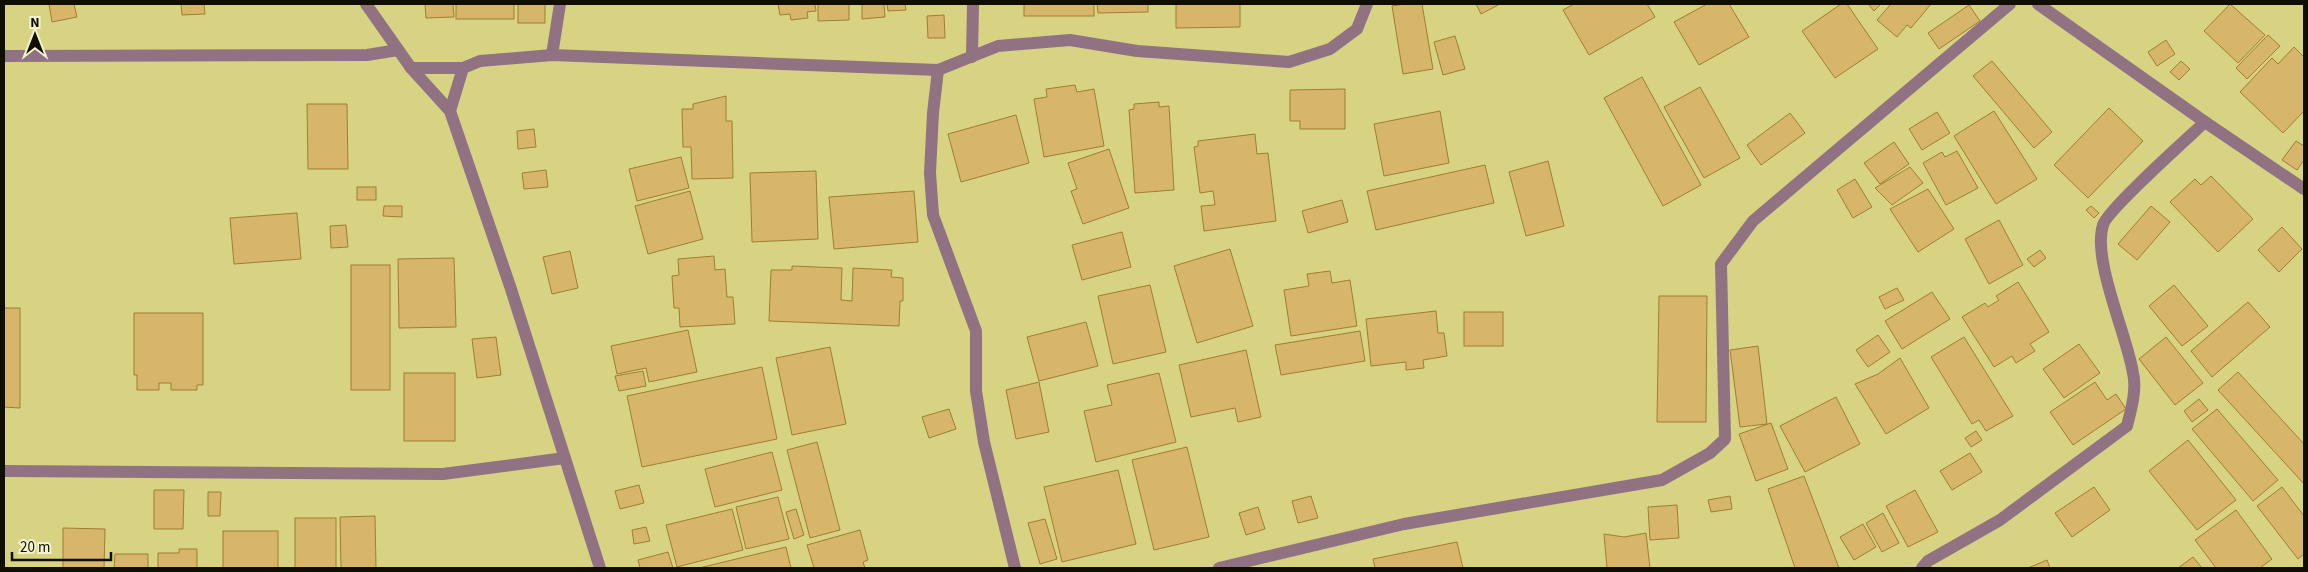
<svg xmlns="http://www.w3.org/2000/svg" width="2308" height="572" font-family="'Source Sans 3',sans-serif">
  <rect width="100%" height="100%" fill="#d8d383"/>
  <g fill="#d7b56b" stroke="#9e7e33">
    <path d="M49 4H74L77 17 52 22Z"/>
    <path d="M181 4H204L205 14 182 15Z"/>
    <path d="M425 4H453L454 17 426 18Z"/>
    <rect x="456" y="4" width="58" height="15"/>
    <rect x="518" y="4" width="27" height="19"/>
    <path d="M778 4H815L816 11 807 12 808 18 791 20 790 14 780 15Z"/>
    <path d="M818 4H849V20L818 21Z"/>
    <path d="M862 4H884L885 17 862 19Z"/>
    <path d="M887 4H905L906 10 888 11Z"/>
    <rect x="1024" y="4" width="70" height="12"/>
    <path d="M1097 4H1148V12L1098 13Z"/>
    <path d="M1176 4H1240V27L1176 28Z"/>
    <path d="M1405 4H1422L1433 69 1403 74 1392 6Z"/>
    <path d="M1476 4H1500L1481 14Z"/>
    <path d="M1574 4H1647L1655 17 1589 55 1563 10Z"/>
    <path d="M1707 4H1729L1749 37 1699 65 1674 22Z"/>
    <path d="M1841 4H1847L1878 49 1835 78 1802 31Z"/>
    <path d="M1868 4H1881L1874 11Z"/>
    <path d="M1891 4H1931L1911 28 1907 25 1897 37 1877 20Z"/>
    <path d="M2230 4 2265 35 2238 63 2204 31Z"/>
    <path d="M1969 5 1980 21 1939 49 1928 33Z"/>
    <path d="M944 15 945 38H928L927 16Z"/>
    <path d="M2268 35 2280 46 2247 79 2236 68Z"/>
    <path d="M1455 36 1465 69 1443 75 1434 42Z"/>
    <path d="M2166 40 2175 54 2157 66 2148 52Z"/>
    <path d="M2294 47 2304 57V111L2283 133 2240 92 2272 58 2278 64Z"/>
    <path d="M1992 61 2052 132 2034 148 1973 76Z"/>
    <path d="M2181 61 2190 69 2179 80 2170 72Z"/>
    <path d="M1642 77 1701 185 1663 206 1604 98Z"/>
    <path d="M1075 85 1077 92 1094 89 1104 146 1044 157 1034 99 1047 97 1046 89Z"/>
    <path d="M1700 87 1740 158 1704 178 1664 107Z"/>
    <path d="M1345 89V129H1300V121H1290V90Z"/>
    <path d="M726 96V121H732L733 178 692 179 691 147H683L682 109H693V104Z"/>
    <path d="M1159 102V107L1169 106 1174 190 1135 193 1129 110 1134 109V104Z"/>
    <path d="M307 104H347L348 169H308Z"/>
    <path d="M2109 108 2143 141 2088 198 2054 165Z"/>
    <path d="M1440 111 1449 163 1384 176 1374 124Z"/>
    <path d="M1994 111 2037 179 1996 204 1954 136Z"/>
    <path d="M1937 112 1950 133 1922 150 1909 129Z"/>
    <path d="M1790 113 1805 133 1761 165 1747 145Z"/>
    <path d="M1016 115 1029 163 961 182 948 134Z"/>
    <path d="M534 129 536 147 518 149 517 131Z"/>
    <path d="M1255 134 1257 154 1268 153 1276 221 1204 231 1201 206 1215 205 1213 191 1200 193 1194 147 1198 146V141Z"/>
    <path d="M2296 141 2304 146V160L2297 170 2282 160Z"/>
    <path d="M1894 142 1909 164 1880 184 1864 163Z"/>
    <path d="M1109 149 1129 208 1083 224 1071 191 1077 189 1068 163Z"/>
    <path d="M1957 151 1978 188 1946 205 1923 163 1942 152 1945 157Z"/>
    <path d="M681 157 689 188 637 201 629 169Z"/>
    <path d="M1548 161 1564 226 1526 236 1509 172Z"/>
    <path d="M1485 165 1494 203 1376 230 1367 191Z"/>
    <path d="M1910 167 1923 183 1892 205 1875 188Z"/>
    <path d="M546 170 548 187 524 189 522 173Z"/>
    <path d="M816 171 818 239 752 242 750 173Z"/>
    <path d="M2211 176 2253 219 2218 252 2170 202 2195 179 2201 185Z"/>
    <path d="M1855 179 1872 207 1853 218 1837 190Z"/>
    <rect x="357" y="187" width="19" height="13"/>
    <path d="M1928 189 1954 229 1918 252 1890 209Z"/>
    <path d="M690 191 703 239 648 254 635 206Z"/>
    <path d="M914 191 918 242 834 249 829 197Z"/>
    <path d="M1342 200 1348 222 1308 233 1302 211Z"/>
    <path d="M384 206H402V217L383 216Z"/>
    <path d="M2091 206 2099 213 2094 218 2086 210Z"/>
    <path d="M2151 206 2170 222 2137 260 2118 244Z"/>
    <path d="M297 213 301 259 234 264 230 218Z"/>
    <path d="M1999 220 2023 265 1989 284 1965 239Z"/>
    <path d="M346 225 348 247 331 248 330 226Z"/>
    <path d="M2282 227 2302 249 2279 272 2258 250Z"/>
    <path d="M1122 232 1131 267 1082 280 1072 245Z"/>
    <path d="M1230 249 1253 326 1197 343 1174 266Z"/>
    <path d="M2040 250 2046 258 2034 267 2027 259Z"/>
    <path d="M570 251 578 288 552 294 543 257Z"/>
    <path d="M714 256 715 270 725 269 727 297H733L735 324 680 327 679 308H674L672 276 679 275 678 259Z"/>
    <path d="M454 258 456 327 399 328 398 259Z"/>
    <rect x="351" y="265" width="39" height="125"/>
    <path d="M792 266 842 268 841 300 852 301 853 268 892 270 891 277 903 278V301H900L899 326 769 321 771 270H792Z"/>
    <path d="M1330 271 1332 283 1350 280 1357 326 1291 336 1284 290 1309 286 1307 274Z"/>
    <path d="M2018 282 2049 332 2030 344 2035 351 2016 363 2012 356 1994 367 1962 317 1985 303 1988 307 1999 300 1996 296Z"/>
    <path d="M1150 285 1166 352 1113 364 1098 296Z"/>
    <path d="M2174 285 2208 326 2182 346 2149 306Z"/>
    <path d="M1897 288 1904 300 1885 309 1879 297Z"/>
    <path d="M1932 292 1950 319 1902 349 1885 321Z"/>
    <path d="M1659 296H1707L1706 422H1657Z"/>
    <path d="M2248 302 2270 327 2212 377 2191 351Z"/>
    <path d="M4 308H20V408L4 407Z"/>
    <path d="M1436 311 1438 333H1444L1447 356 1423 360 1424 368 1406 370V362L1371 366 1366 319Z"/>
    <rect x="1464" y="312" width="39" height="34"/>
    <path d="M134 313H203V385H197V390H171V383H159V390H137V375H134Z"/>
    <path d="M1086 322 1098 366 1039 381 1027 337Z"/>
    <path d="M688 330 697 372 649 382 646 368 617 374 611 346Z"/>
    <path d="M1360 331 1365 361 1281 375 1275 345Z"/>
    <path d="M1878 335 1890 352 1868 367 1856 350Z"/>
    <path d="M496 337 501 375 477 378 472 339Z"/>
    <path d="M1964 337 2013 416 1986 431 1979 420 1972 424 1931 357Z"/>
    <path d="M2166 337 2203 383 2175 405 2139 359Z"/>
    <path d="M2079 344 2100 373 2064 398 2043 369Z"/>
    <path d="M1758 346 1767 424 1740 427 1730 350Z"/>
    <path d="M830 347 846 424 792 435 776 358Z"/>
    <path d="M1246 350 1261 417 1238 422 1235 408 1191 417 1179 365Z"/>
    <path d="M1900 358 1929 408 1886 434 1855 384 1878 374Z"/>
    <path d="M762 367 777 439 642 467 627 396Z"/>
    <path d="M643 371 646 386 619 391 615 376Z"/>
    <path d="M2238 372 2304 444V484L2218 390Z"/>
    <rect x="404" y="373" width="51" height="68"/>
    <path d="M1159 373 1176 442 1096 462 1084 411 1112 405 1107 385Z"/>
    <path d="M1039 382 1049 432 1016 439 1006 390Z"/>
    <path d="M2095 382 2107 400 2116 394 2126 409 2073 445 2050 412Z"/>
    <path d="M1836 397 1860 444 1805 472 1780 426Z"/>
    <path d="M2199 399 2208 410 2192 422 2184 411Z"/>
    <path d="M949 409 956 429 929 438 922 417Z"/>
    <path d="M2217 409 2278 480 2253 501 2192 429Z"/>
    <path d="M1771 423 1788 469 1756 481 1739 434Z"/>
    <path d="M1976 431 1982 440 1971 447 1965 438Z"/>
    <path d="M2188 440 2236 500 2197 530 2149 471Z"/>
    <path d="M817 442 840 530 810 538 787 450Z"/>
    <path d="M1187 447 1209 537 1154 550 1132 460Z"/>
    <path d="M772 452 782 490 715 507 705 469Z"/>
    <path d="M1970 453 1982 472 1952 490 1940 471Z"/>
    <path d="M1118 470 1136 544 1062 562 1044 487Z"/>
    <path d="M1804 476 1839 568H1795L1768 489Z"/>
    <path d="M639 485 644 503 620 509 615 491Z"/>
    <path d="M2094 487 2110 510 2072 537 2055 513Z"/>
    <path d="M2282 487 2304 516V554L2298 559 2257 506Z"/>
    <path d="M154 490H184L183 529H154Z"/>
    <path d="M1915 490 1938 532 1908 547 1886 506Z"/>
    <path d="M208 492H221L220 516H208Z"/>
    <path d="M1311 496 1318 518 1298 523 1292 501Z"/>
    <path d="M1730 496 1732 509 1711 512 1708 500Z"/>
    <path d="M778 497 789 539 746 549 736 507Z"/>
    <path d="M1677 505 1679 538 1650 540 1648 507Z"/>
    <path d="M1258 507 1265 529 1246 535 1239 513Z"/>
    <path d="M732 509 743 550 677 567 666 525Z"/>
    <path d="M796 509 804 535 794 539 786 512Z"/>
    <path d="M2236 510 2272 559 2260 568H2216L2195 540Z"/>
    <path d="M1883 513 1899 543 1882 552 1866 523Z"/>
    <path d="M375 516 376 568H341L340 517Z"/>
    <rect x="295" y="518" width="41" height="50"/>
    <path d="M1045 519 1057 559 1040 564 1028 523Z"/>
    <path d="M1863 524 1876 547 1854 560 1840 537Z"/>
    <path d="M646 527 650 541 634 544 632 530Z"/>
    <path d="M63 528 105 529 104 568H63Z"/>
    <path d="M860 530 868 560 863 562 865 568H814L807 545Z"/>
    <rect x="223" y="531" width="55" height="37"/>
    <path d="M1646 533 1650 568H1607L1604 534 1624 537Z"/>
    <path d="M1457 542 1463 568H1375L1373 559Z"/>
    <path d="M786 547 791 568H699Z"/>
    <path d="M179 549H197V568H158V553H179Z"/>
    <path d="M668 552 673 568H640L638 560Z"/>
    <path d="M115 554H148V568H114Z"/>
    <path d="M2193 557 2202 568H2178Z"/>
    <path d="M2047 560 2050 568H2028Z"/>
  </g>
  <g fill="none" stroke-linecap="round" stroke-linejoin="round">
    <g stroke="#917283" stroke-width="12">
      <path d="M366 4 411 68 450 111 510 286 600 568"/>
      <path d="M2038 4 2205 122 2304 189"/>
      <path d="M552 55 560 4"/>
      <path d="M4 56 367 55 398 50"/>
      <path d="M972 57 973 4"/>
      <path d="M411 68H463L480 61 552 55 938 70 998 46 1070 40 1137 51 1289 62 1330 49 1357 29 1367 4"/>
      <path d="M938 70 933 113 930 173 933 215 976 331V391L984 442 1015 568"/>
      <path d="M450 111 463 68"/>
      <path d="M4 471 443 474 565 458"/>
      <path d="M1219 568 1404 524 1662 480 1710 453 1725 439 1721 264 1753 221 2010 4"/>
      <path d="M1922 568 1928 561 2000 520 2127 426C2131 410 2137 390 2133 373 2127 335 2092 260 2103 225 2107 210 2188 138 2205 122"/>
    </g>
  </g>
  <rect width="2308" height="572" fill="none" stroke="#100e00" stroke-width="10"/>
  <g transform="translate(35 35)" stroke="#f4f2cb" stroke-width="4" paint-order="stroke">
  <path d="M0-4L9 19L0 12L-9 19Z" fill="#100e00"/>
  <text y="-8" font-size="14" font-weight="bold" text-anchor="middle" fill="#100e00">N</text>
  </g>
  <path d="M12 552v8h99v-8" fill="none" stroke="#100e00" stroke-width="2.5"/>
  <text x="20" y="552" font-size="15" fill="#100e00" stroke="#f4f2cb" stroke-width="4" paint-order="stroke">20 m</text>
</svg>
